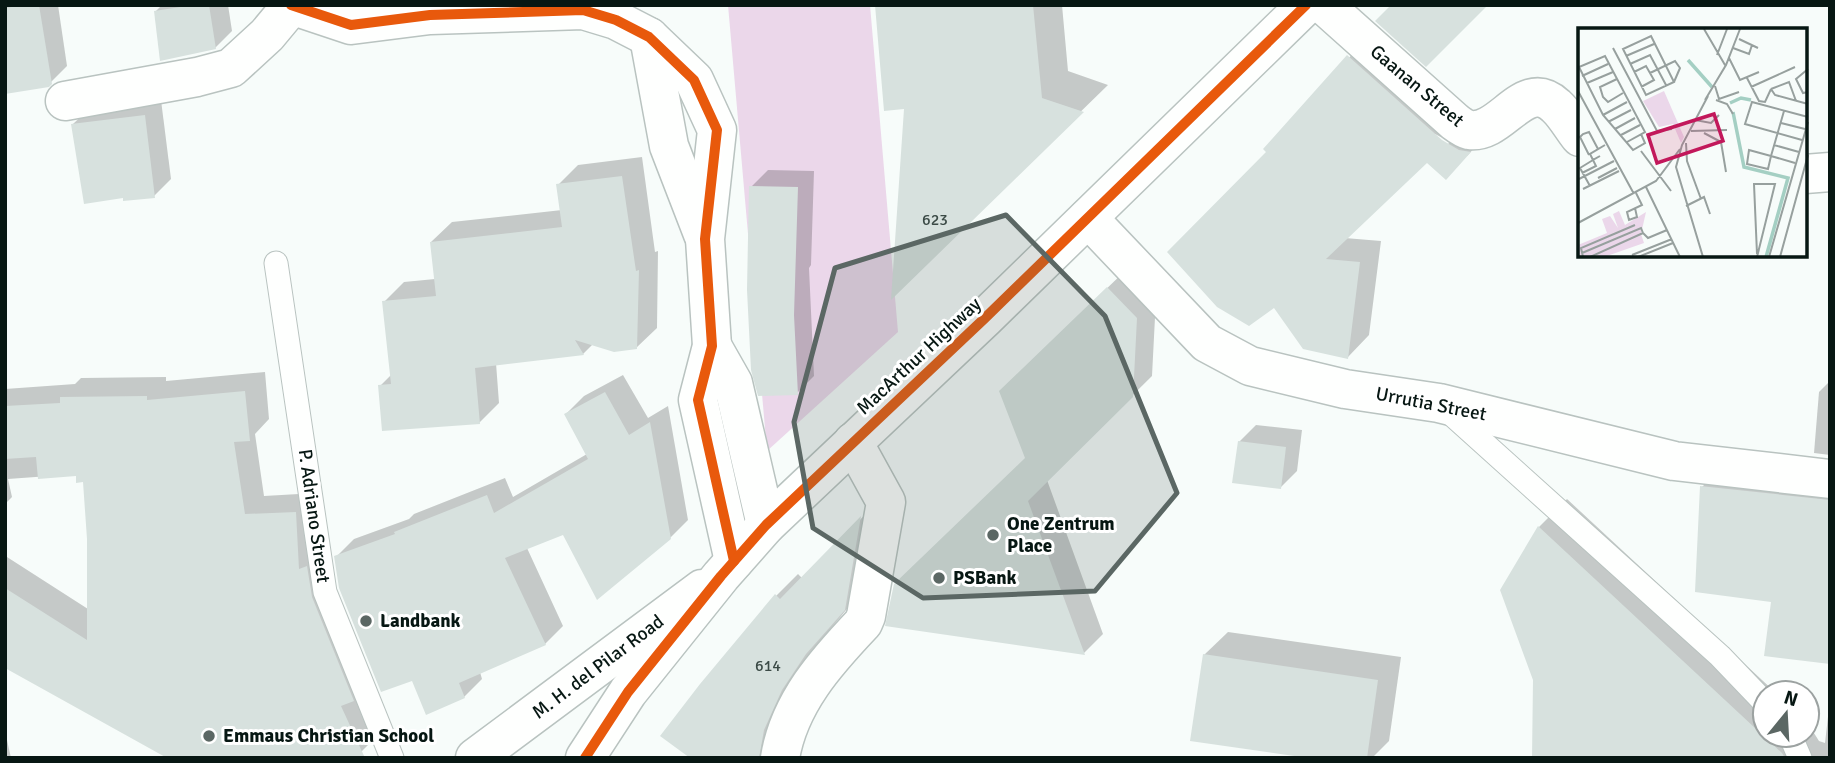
<svg xmlns="http://www.w3.org/2000/svg" width="1835" height="763" font-family="Signika,sans-serif">
  <rect width="100%" height="100%" fill="#f7fcfa"/>
  <path fill="#ebd7ea" d="M728 5H870L898 332 767 451Z"/>
  <g fill="#0003" fill-rule="evenodd">
    <path d="M5 5H58L67 66 48 85 5 92Z"/>
    <path d="M162 5H228L232 31 215 48 156 11Z"/>
    <path d="M877 5H1062L1068 71 1108 85 893 295 906 107Z"/>
    <path d="M1370 35 1490 131 1467 156 1427 160 1345 238 1381 241 1369 335 1348 357 1265 149ZM1435 134 1450 142 1447 145 1434 137Z"/>
    <path d="M161 100 171 179 154 196 73 124 90 108Z"/>
    <path d="M642 157 655 252 658 251 657 328 636 348 593 344 583 354 496 363 499 403 479 423 380 386 392 374 384 302 404 282 435 279 431 242 452 222 562 210 558 185 578 165Z"/>
    <path d="M768 170 814 171 811 265 809 268 814 376 797 393 751 187Z"/>
    <path d="M1127 269 1156 298 1152 376 1047 480 1103 634 1084 653 888 625 1027 458 1021 371Z"/>
    <path d="M265 372 269 419 255 434 264 496 316 493 331 577 381 732 361 752 5 650V539L7 557 88 609 89 534 84 480 77 474 8 479 12 497 5 504V389L75 384 81 378 166 377V381Z"/>
    <path d="M623 375 648 418 668 406 688 520 670 538 564 533 527 548 563 626 545 644 480 672 482 679 464 697 413 679 336 557 354 539 409 519 414 514 505 478 513 497 587 454 566 414 584 396Z"/>
    <path d="M1830 381V455L1814 453 1819 392Z"/>
    <path d="M1256 425 1302 430 1297 471 1280 488 1239 442Z"/>
    <path d="M1730 459 1830 470V662L1773 601 1702 487Z"/>
    <path d="M881 498 865 587 814 649 793 686 790 758H693L776 596 798 574 803 579Z"/>
    <path d="M1567 499 1776 693H1765V735H1807V722L1819 741 1825 743 1830 699V758H1534L1535 680 1502 590 1539 527Z"/>
    <path d="M1228 632 1401 657 1389 741 1372 758H1321L1204 655Z"/>
    <path d="M5 731 11 758H5Z"/>
  </g>
  <g fill="#d7e1de">
    <path d="M25 5H39L52 84 49 87 5 94V8Z"/>
    <path d="M194 5H209L216 49 160 61 154 11Z"/>
    <path d="M875 5H1033L1042 98 1084 112 891 300 904 109 884 111Z"/>
    <path d="M1391 5H1488L1426 67 1375 21Z"/>
    <path d="M1347 55 1442 140 1459 150 1471 152 1446 180 1427 163 1326 259 1360 262 1348 359 1303 349 1274 308 1249 326 1217 307 1167 252 1266 152 1263 149Z"/>
    <path d="M145 115 155 198 123 201V198L84 204 71 124Z"/>
    <path d="M622 176 636 271 639 270 637 349 614 352 575 340 584 355 475 368 480 424 382 431 378 385 391 384 382 301 436 296 430 242 562 227 556 184Z"/>
    <path d="M749 186 798 187 794 315 798 395 758 396 751 370 747 290Z"/>
    <path d="M1107 287 1137 318 1133 397 1028 501 1085 655 885 626 894 584 1025 458 999 391Z"/>
    <path d="M245 391 250 441 234 442 245 514 296 512 299 569 307 566 312 597 354 701 341 706 365 758H167L5 668V588L87 640V539L83 482 76 483V476L38 479 36 457 5 459V406L60 403V397L147 396V400Z"/>
    <path d="M605 392 629 435 650 422 671 539 597 600 563 535 505 558 546 645 459 683 465 698 426 715 412 681 381 692 339 588 334 556 395 534 394 532 487 495 494 513 588 459 564 414Z"/>
    <path d="M1238 441 1286 447 1281 489 1232 483Z"/>
    <path d="M1700 486 1830 500V664L1764 656 1771 602 1695 592Z"/>
    <path d="M861 516 845 610 806 654 782 690 764 730 759 758H690L660 736 700 684 775 594 780 599Z"/>
    <path d="M1538 526 1782 753 1785 758H1532L1533 680 1500 590Z"/>
    <path d="M1203 654 1378 680 1367 758H1308L1190 741Z"/>
  </g>
  <g fill="none" stroke-linecap="round" stroke-linejoin="round">
    <g stroke="#b9c3c0" stroke-width="25">
      <g id="service">
        <path d="M276 263 325 592 392 758"/>
        <path d="M1448 411 1720 656 1765 703"/>
        <path d="M1790 735 1800 758"/>
      </g>
    </g>
    <g stroke="#b9c3c0" stroke-width="41">
      <g id="minor">
        <path d="M291 5 351 25 430 15 583 10 616 20 649 37 694 80 717 130 705 239 712 346 698 400 734 561"/>
        <path d="M1324 5 1455 122C1459 125 1465 129 1469 130 1502 135 1524 76 1556 106 1565 114 1572 127 1580 137"/>
        <path d="M649 37 669 146 703 234"/>
        <path d="M65 101 197 77 231 68 267 35 292 5"/>
        <path d="M1805 174 1830 172"/>
        <path d="M1088 218 1207 343 1250 366 1345 389 1439 403 1674 461 1830 479"/>
        <path d="M712 346 733 383 766 525"/>
        <path d="M780 758C789 703 826 662 863 623L866 616 886 502 853 442"/>
      </g>
    </g>
    <g stroke="#b9c3c0" stroke-width="41">
      <path id="secondary" d="M475 758 702 589"/>
    </g>
    <g stroke="#b9c3c0" stroke-width="41">
      <path id="trunk" d="M585 758 628 692 721 576 766 525 985 318 1306 5"/>
    </g>
    <use href="#service" stroke="#fefffe" stroke-width="23"/>
    <use href="#minor" stroke="#fefffe" stroke-width="38"/>
    <use href="#secondary" stroke="#fefffe" stroke-width="38"/>
    <use href="#trunk" stroke="#fefffe" stroke-width="38"/>
    <g stroke="#fff" stroke-width="15">
      <g id="cycleway">
        <path d="M291 5 351 25 430 15 583 10 616 20 649 37 694 80 717 130 705 239 712 346 698 400 734 561"/>
        <path d="M585 758 628 692 721 576 766 525 985 318 1306 5"/>
      </g>
    </g>
    <use href="#cycleway" stroke="#e8590c" stroke-width="10"/>
  </g>
  <path fill="#5b6764" fill-opacity="0.2" stroke="#5b6764" stroke-width="5" stroke-linejoin="round" d="M1006 215 1105 316 1177 493 1095 591 923 598 813 528 794 422 835 268Z"/>
  <g fill="#5b6764" stroke="#fff" stroke-width="2.5">
    <circle cx="993" cy="535" r="7"/>
    <circle cx="939" cy="578" r="7"/>
    <circle cx="366" cy="621" r="7"/>
    <circle cx="209" cy="736" r="7"/>
  </g>
  <g text-anchor="middle" dominant-baseline="central" stroke-width="6" stroke-linejoin="round" paint-order="stroke">
    <g font-size="16" fill="#3b4a46">
      <text x="935" y="220">623</text>
      <text x="768" y="666">614</text>
    </g>
    <g font-size="19" fill="#071713" stroke="#fff">
      <text transform="translate(1417 86) rotate(40)">Gaanan Street</text>
      <text transform="translate(919 356) rotate(-43)">MacArthur Highway</text>
      <text transform="translate(1431 404) rotate(11)">Urrutia Street</text>
      <text transform="translate(314 516) rotate(82)">P. Adriano Street</text>
      <text transform="translate(598 667) rotate(-37)">M. H. del Pilar Road</text>
    </g>
    <g font-size="19" font-weight="bold" fill="#071713" stroke="#fff" text-anchor="start">
      <text x="1007" y="524">One Zentrum<tspan x="1007" dy="22">Place</tspan></text>
      <text x="953" y="578">PSBank</text>
      <text x="380" y="621">Landbank</text>
      <text x="223" y="736">Emmaus Christian School</text>
    </g>
  </g>
  <g transform="translate(1578 28)">
    <rect width="229" height="229" fill="#f7fcfa"/>
    <path d="M86 63 106 109 103 115 95 96 81 99 65 73ZM41 183 47 197 68 184 63 206 66 215 26 229H0V217L29 205 24 191 32 188 40 200 35 186Z" fill="#ebd7ea"/>
    <path fill="none" stroke="#a4cfc3" stroke-width="3.5" d="M110 32 134 59M152 75 163 70 173 72M155 84 166 139 210 150 188 229"/>
    <path fill="none" stroke="#97a09e" stroke-width="2" d="M126 1 147 37M73 8 96 54 68 67 45 21ZM161 11 180 20M35 20 79 103 94 101M155 20 171 26 174 17M139 27 149 1M48 28 76 16M151 30 162 52 181 44M52 36 72 27 88 57M230 41 218 51 225 65 230 64M56 44 68 38 76 52 63 59M72 45 97 33 102 40 96 54M4 48 30 36M169 50 181 73 187 74 193 61M39 51 22 59 25 69 30 74 45 65M9 55 35 44M137 58 141 71 161 64M173 59 217 39M193 61 211 54 218 73M193 61 197 67 230 76M0 63 56 166M127 72 148 37 162 1M138 72 149 76 155 86M206 83 193 128 217 135M25 87 49 74M117 92 133 95 141 87M30 94 53 82M203 95 227 101M37 101 57 90M113 103 149 102M126 105 143 114 148 144M43 107 62 97M224 112 167 96 174 74 230 89M49 114 67 104 27 28 1 39 25 87 55 122 67 115 63 106M108 115 109 133 123 171M196 117 221 124M171 122 193 128 190 141 169 136ZM63 123 93 163M11 127 2 109 5 106 11 104 20 121M4 145 18 138 15 132 22 128M20 150 39 140M1 151 36 133M12 158 2 140 15 132 12 126 27 117M68 159 102 229M5 161 41 143M108 178 126 169 132 186M57 180 59 189 51 192 49 184 64 177 58 165M0 195 78 153 102 121M4 225 63 200 65 205M54 227 94 211M5 229 3 220 57 197M12 229 65 205 70 210 89 202M60 229 95 215M125 229 98 139 104 117 130 68M179 229 197 156H176L179 226M191 229 230 94M202 229 230 127"/>
    <path fill="#c2185b" fill-opacity="0.15" stroke="#c2185b" stroke-width="3.5" d="M136 86 145 113 79 135 70 107Z"/>
    <rect width="229" height="229" fill="none" stroke="#071713" stroke-width="3.5"/>
  </g>
  <rect width="1835" height="763" fill="none" stroke="#071713" stroke-width="14"/>
  <g transform="translate(1786 714) rotate(18)"><circle r="33" fill="#ffffff" stroke="#9ca2a1" stroke-width="2"/>
  <path d="M0-5L12 26L0 18L-12 26Z" fill="#5b6764"/>
  <text y="-10" font-size="19" font-weight="bold" text-anchor="middle" fill="#071713">N</text>
  </g>
</svg>
